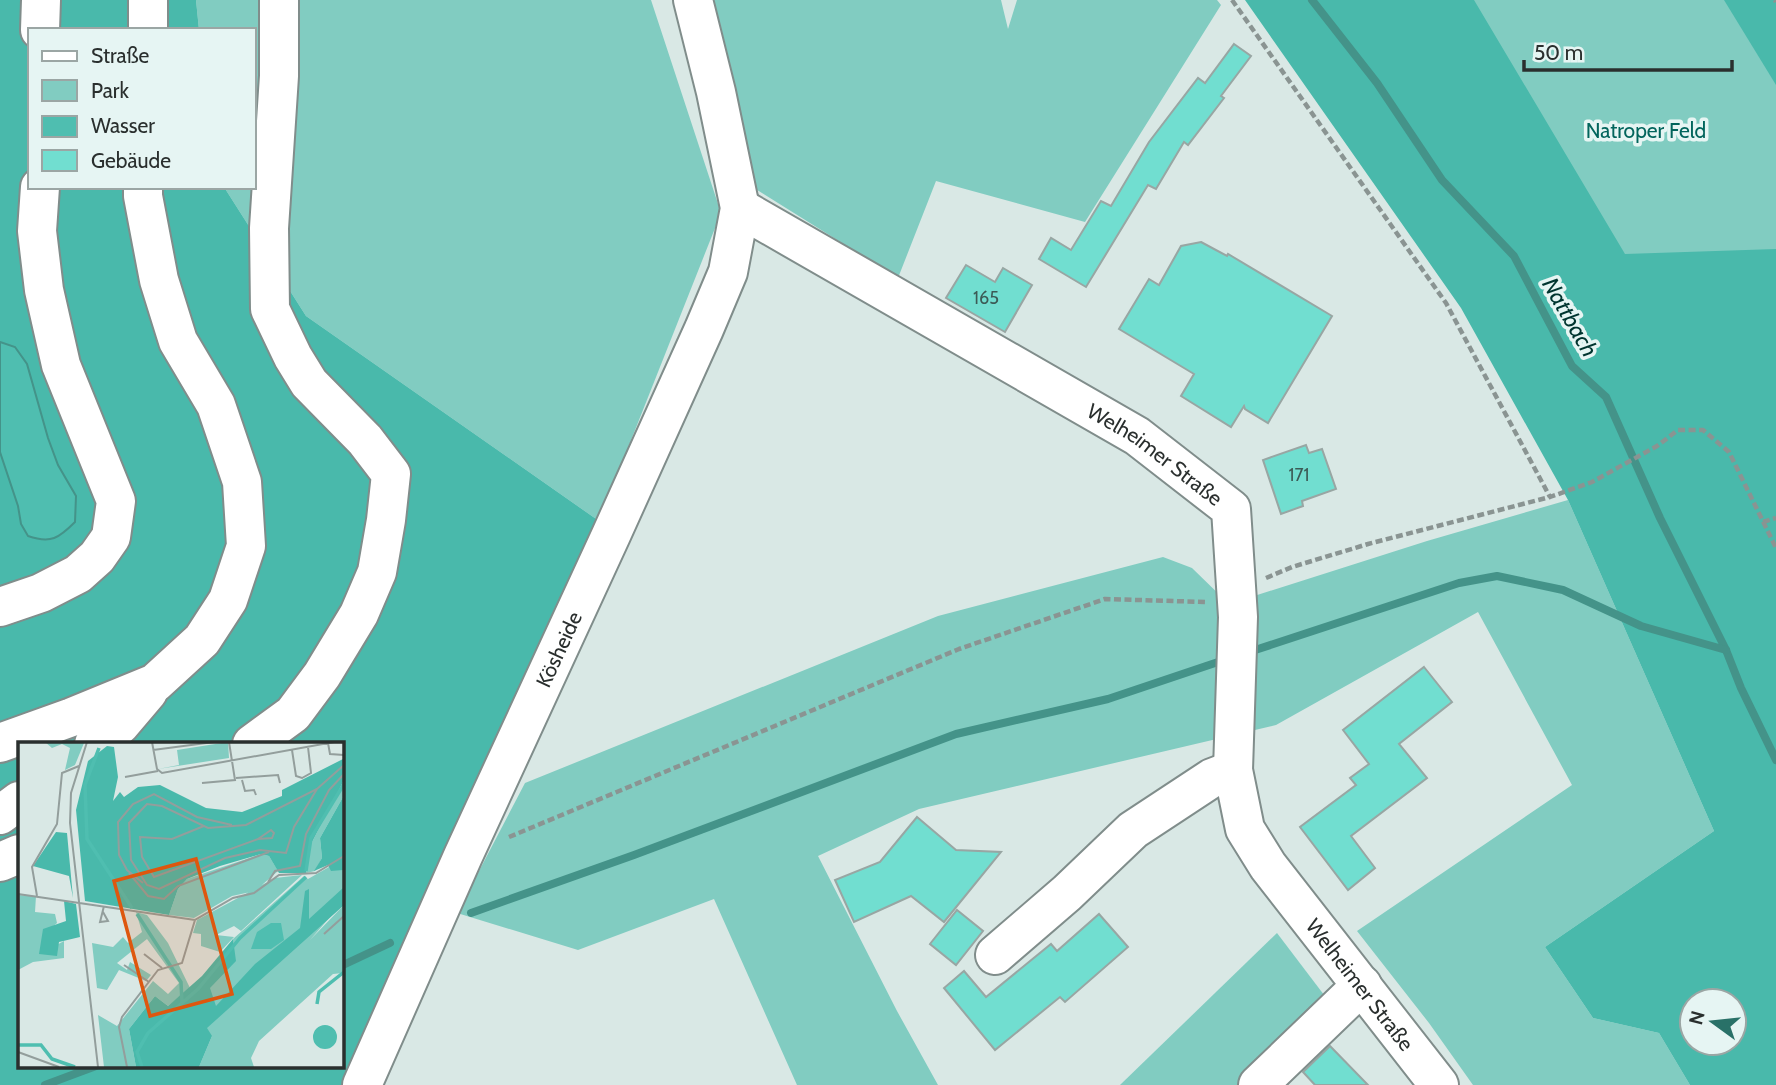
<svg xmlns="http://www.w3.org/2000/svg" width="1776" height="1085" font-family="Cabin,sans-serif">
  <rect width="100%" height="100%" fill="#d9e8e5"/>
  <g fill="#81ccc1">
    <path d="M196 0H651L721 213 599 521 306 316 224 187H254V30H199Z"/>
    <path d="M714 0H1001L1008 29 1017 0H1217L1221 5 1085 222 936 181 898 278 754 188Z"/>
    <path d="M1376 0H1776V546Z"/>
    <path d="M1568 500 1714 831 1545 947 1593 1018 1659 1033 1690 1085H1473L1429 1023 1357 931 1572 785 1478 612 1276 725 919 809 818 856 897 1011 938 1085H797L714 899 578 950 457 913 525 783 938 616 1163 557 1192 568 1229 604 1427 541Z"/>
    <path d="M1277 933 1340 1016 1269 1085H1120Z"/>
  </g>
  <g fill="#49b9ab" fill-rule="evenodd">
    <path d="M0 0H196L199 30H30V187H224L306 316 599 521 344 1085H0ZM19 744H341V1066H19Z"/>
    <path d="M1245 0H1474L1625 254 1776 249V1085H1690L1659 1033 1593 1018 1545 947 1714 831 1568 500 1461 308ZM1734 1001V1043H1692V1001Z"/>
    <path d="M1724 0H1776V85Z"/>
  </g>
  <path fill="#4fbeb0" stroke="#449389" stroke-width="2" d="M0 342 15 347 27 364 48 438 58 465 76 496 75 522C59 538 51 544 28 536L21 524 18 506 0 452Z"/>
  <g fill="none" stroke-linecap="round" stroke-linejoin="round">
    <g stroke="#449389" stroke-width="8">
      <path d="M1312 0 1377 83 1442 180 1514 256 1572 366 1606 397 1660 518 1726 650 1741 688 1776 760"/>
      <path d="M1249 652 1459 583 1497 576 1563 590 1641 626 1726 650"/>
      <path d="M471 913 634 855 956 734 1108 699 1227 659"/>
      <path d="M341 966 390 943"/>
      <path d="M45 1085 96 1066"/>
    </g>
  </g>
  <g fill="#71ded0" stroke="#98a6a3" stroke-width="2">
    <path d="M1234 44 1251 56 1221 96 1224 98 1188 145 1184 142 1156 189 1148 185 1086 287 1039 259 1051 238 1071 250 1101 201 1111 206 1149 142 1198 78 1205 83Z"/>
    <path d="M1201 242 1227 256 1228 254 1332 316 1268 423 1245 409 1244 406 1231 427 1181 396 1194 374 1119 329 1149 279 1159 285 1181 246Z"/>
    <path d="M966 265 995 282 1003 268 1032 285 1005 332 946 298Z"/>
    <path d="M1306 445 1309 453 1322 449 1336 489 1302 501 1303 506 1281 514 1263 460Z"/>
    <path d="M1424 667 1452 702 1399 744 1427 778 1351 836 1375 868 1348 890 1300 827 1356 785 1350 778 1369 764 1343 730Z"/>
    <path d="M917 817 956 850 1001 852 944 922 911 896 854 922 835 880 880 862Z"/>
    <path d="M957 910 983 931 956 965 930 944Z"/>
    <path d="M1099 914 1128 947 1065 1002 1060 997 995 1050 944 988 964 971 986 997 1051 944 1057 951Z"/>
    <path d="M1330 1046 1368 1085H1315L1303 1072Z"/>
  </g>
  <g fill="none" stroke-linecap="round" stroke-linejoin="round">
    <g stroke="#808d8b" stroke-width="42">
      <g id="minor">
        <path d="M148 0V30"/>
        <path d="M40 30 41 0"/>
        <path id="s1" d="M740 208 1137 436 1231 509 1238 617 1233 770 1245 829 1268 866 1439 1085"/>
        <path d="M0 607 41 593 78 574 97 557 111 537 116 501 61 365 44 290 37 231 40 187"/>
        <path d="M0 743 72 717 155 683 202 640 228 600 246 546 242 482 216 405 178 341 159 280 143 196V187"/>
        <path d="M94 744 120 725 148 692"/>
        <path d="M252 744 293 714 322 675 359 614 377 572 386 520 391 474 365 440 309 383 293 357 270 309 269 228 279 76V0"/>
        <path d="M0 815 19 801"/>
        <path d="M0 862 19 854"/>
        <path d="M995 955 1067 893 1133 830 1212 778 1233 770"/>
        <path id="s2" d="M362 1085 463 856 611 535 704 329 728 272 740 208 716 92 693 0"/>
        <path d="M1258 1085 1362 985"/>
      </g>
    </g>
    <g stroke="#8a9492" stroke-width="4.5" stroke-dasharray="7 3.5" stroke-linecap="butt">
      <path d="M1232 0 1446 303 1550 497"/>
      <path d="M1775 0 1776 2"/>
      <path d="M1763 522 1776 518"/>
      <path d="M1266 578 1292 567 1368 544 1550 497 1592 482 1657 446 1678 430H1703L1729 452 1776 548"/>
      <path d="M509 837 959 649 1105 599 1206 602"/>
    </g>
    <use href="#minor" stroke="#fff" stroke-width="38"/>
  </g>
  <g text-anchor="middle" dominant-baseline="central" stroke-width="7" stroke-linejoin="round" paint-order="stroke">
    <g font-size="18" fill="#3c5b56">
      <text x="986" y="298">165</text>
      <text x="1299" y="475">171</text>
    </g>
    <g font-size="21" fill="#02655c" stroke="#e6f5f3">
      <text x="1646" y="130">Natroper Feld</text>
    </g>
    <g font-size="21" fill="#2a2f2e" stroke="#e6f5f3">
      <text stroke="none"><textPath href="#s1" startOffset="483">Welheimer Straße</textPath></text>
      <text stroke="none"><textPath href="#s2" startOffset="478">Kösheide</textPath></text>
      <text stroke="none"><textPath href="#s1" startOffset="1092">Welheimer Straße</textPath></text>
    </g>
    <g font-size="23" font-style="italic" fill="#00352f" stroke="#e6f5f3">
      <text transform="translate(1570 317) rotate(60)">Nattbach</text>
    </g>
  </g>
  <g transform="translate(18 742)">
    <rect width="326" height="326" fill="#d9e8e5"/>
    <path d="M27 0H65L66 1 57 23 47 28 52 6 44 2 34 6ZM210 0 211 16 140 27 161 23 159 8ZM325 40V55L302 96 304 116 297 129 288 131 293 102ZM243 112 251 114 260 129 237 149 214 154 176 176 151 173 160 147 169 137ZM325 117V160L292 198 325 164V231L315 232 241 299 233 316 236 325H181L194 294 127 311 216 207 215 197 286 134 290 137ZM284 133 223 189 216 184 198 193 216 195 202 210 183 204V192L175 191 179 178 257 136ZM0 153 18 154 17 170 37 172 39 181 33 186 22 212 46 199V216L15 220 0 228ZM118 170 129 173 150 201 172 246 150 264 137 254 111 287 118 325H86L80 273 99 284 135 239 150 252 161 241 129 197 99 221 109 228 112 220 133 233 128 239 101 228 89 248 79 246 74 201 95 205 105 195 110 201 124 190Z" fill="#81ccc1"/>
    <path d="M89 4 96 5 100 35 95 59 102 50 106 55 120 45 142 43 188 66 224 70 264 54V48L325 17V40L293 102 288 131H261L251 114 243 112 202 124 169 137 160 147 151 173 67 159 58 68 70 19ZM325 55V128L313 129 310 123 296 129 304 116 302 96ZM38 90 49 91 55 156 51 134 15 124ZM325 146V164L189 286 194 294 181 325H118L111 287 137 254 150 264 184 234 215 197 218 219 192 246 198 264 237 222 282 186 287 149 291 147V177ZM46 159 58 162 62 195 41 200 39 214 21 212 25 187 48 179Z" fill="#49b9ab"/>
    <path d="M253 181H263L266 198 253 207H233L239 190ZM295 295a12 12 0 1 1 24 0a12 12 0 1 1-24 0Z" fill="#4fbeb0"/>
    <path fill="none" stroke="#4fbeb0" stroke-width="3.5" d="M81 6 67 43 69 97 114 166M288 129 293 96 326 42M119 172 163 240 164 261M299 262 301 250 326 230M0 303H23L34 317 57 325M124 325 119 310 130 291 180 247 222 196 288 135"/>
    <path fill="none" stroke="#939e9c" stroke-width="2" d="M69 0 53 51 52 81 80 325M134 0 139 27 144 31 316 0M310 1 312 12 326 13M135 8 196 0M274 8 278 34 284 36 293 31 290 5M107 35 140 29M218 36 260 33 262 41M224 38 227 49 236 48 238 53M184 41 217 38 211 0M299 47 276 85 268 111 242 108 207 116 141 147 129 143 113 118 111 81 129 62 144 64 190 86 228 83 299 47 326 23M186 84 154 97 122 95 124 115 136 135 240 97 254 96 256 91 253 88 240 97M111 131 130 154 146 157 160 144 251 110M250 140 257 129 282 124 288 92 311 48 326 32M125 141 109 128 101 113 100 80 115 62 136 52 179 75 214 83M0 152 177 178M19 154 14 125 39 82 44 31 61 24M85 170 90 179 82 180 86 164M306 192 326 174M126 212 144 226M106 223 131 240M0 310 41 325M109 325 101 285 104 275 140 228 164 221 177 178 215 156 236 151 261 133 298 131 326 114"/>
    <path fill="#de570e" fill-opacity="0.15" stroke="#de570e" stroke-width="3.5" d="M178 117 214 252 132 274 96 139Z"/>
    <rect width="326" height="326" fill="none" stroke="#2a2f2e" stroke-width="3.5"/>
  </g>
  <rect x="28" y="28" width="228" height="161" fill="#e6f5f3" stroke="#9ba6a4" stroke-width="2"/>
  <rect x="42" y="51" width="35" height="10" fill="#ffffff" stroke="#9ba6a4" stroke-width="2"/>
  <text x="91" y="63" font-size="21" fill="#2a2f2e">Straße</text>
  <rect x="42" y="80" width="35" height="21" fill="#81ccc1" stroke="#9ba6a4" stroke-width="2"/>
  <text x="91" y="98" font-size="21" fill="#2a2f2e">Park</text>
  <rect x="42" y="116" width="35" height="21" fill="#4fbeb0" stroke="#9ba6a4" stroke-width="2"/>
  <text x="91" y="133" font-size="21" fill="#2a2f2e">Wasser</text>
  <rect x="42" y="150" width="35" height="21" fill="#71ded0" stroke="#9ba6a4" stroke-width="2"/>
  <text x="91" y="168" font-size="21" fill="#2a2f2e">Gebäude</text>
  <g transform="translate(1713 1022) rotate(285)"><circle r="33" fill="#e6f5f3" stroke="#9ba6a4" stroke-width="2"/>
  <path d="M0-5L12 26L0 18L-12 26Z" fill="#297168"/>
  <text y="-10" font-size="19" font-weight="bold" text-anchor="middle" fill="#2a2f2e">N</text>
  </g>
  <path d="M1524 60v10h208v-10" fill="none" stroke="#2a2f2e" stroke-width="3.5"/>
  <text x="1534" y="60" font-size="21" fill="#2a2f2e" stroke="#e6f5f3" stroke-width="5" paint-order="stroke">50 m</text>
</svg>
